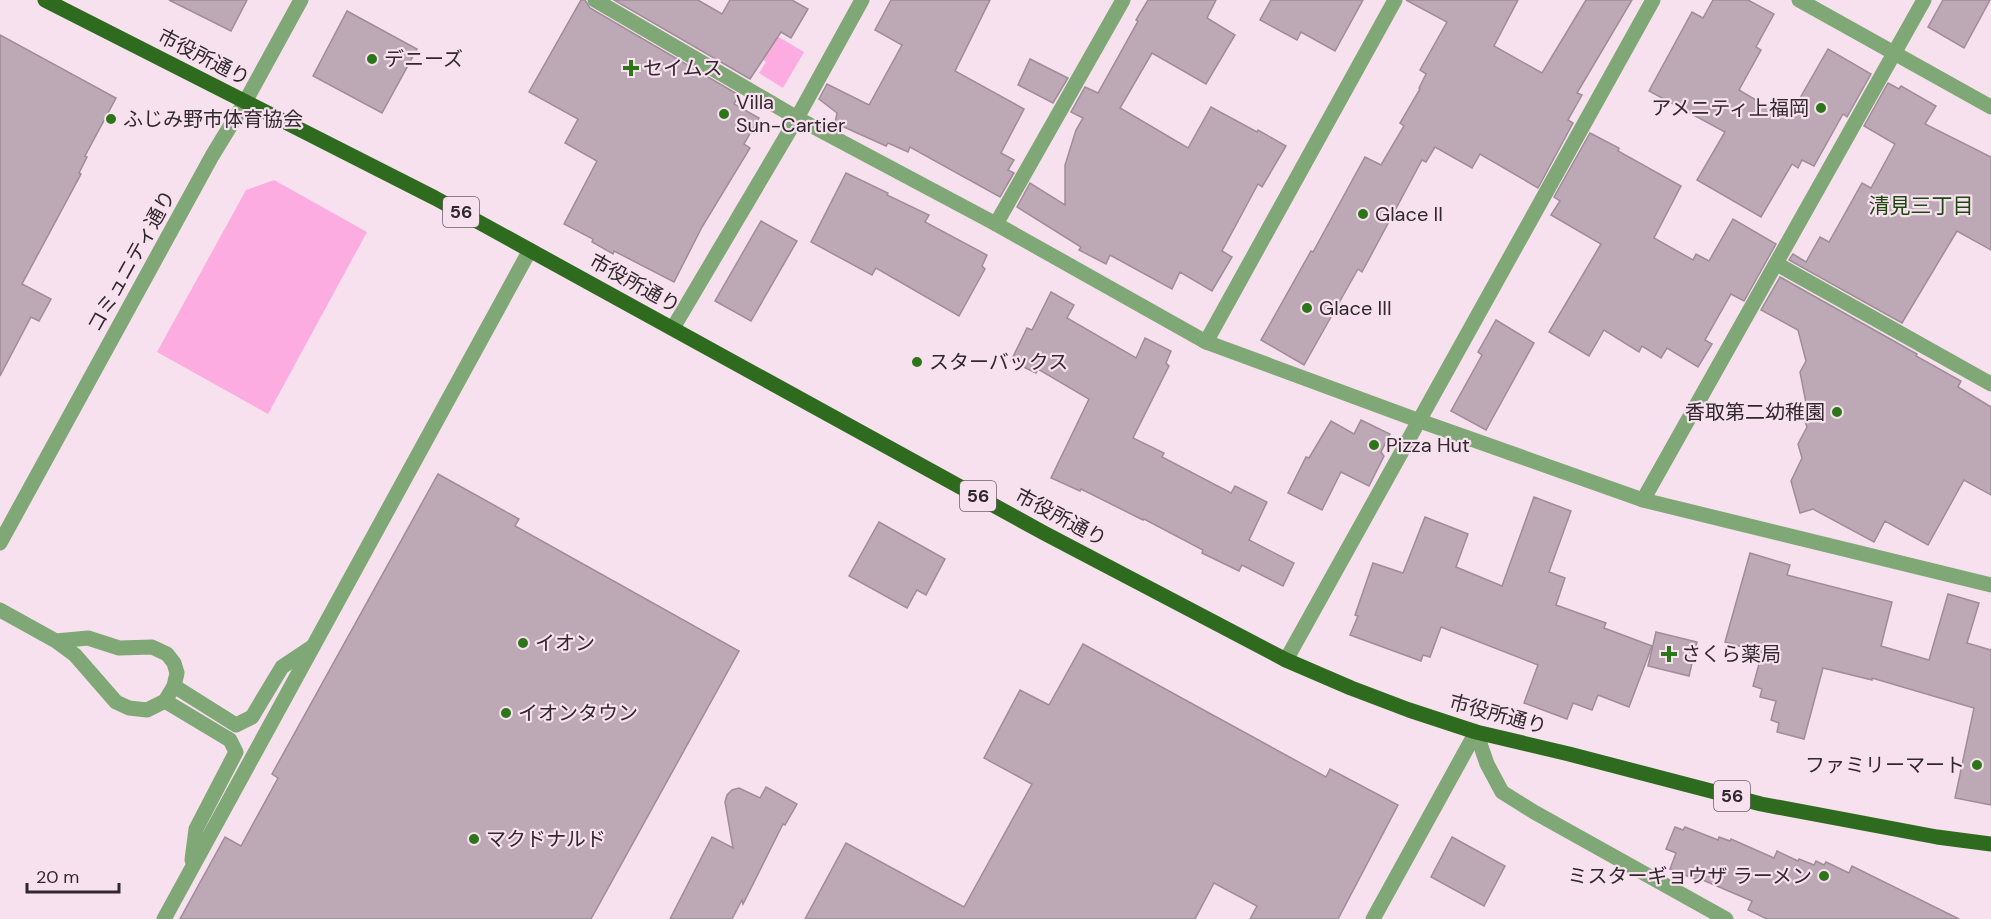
<svg xmlns="http://www.w3.org/2000/svg" width="1991" height="919" font-family="'DM Sans','Noto Sans JP',sans-serif">
  <rect width="100%" height="100%" fill="#f7e1ee"/>
  <g fill="#fcace0">
    <path d="M772 33 804 52 783 88 759 73 766 62 760 58Z"/>
    <path d="M274 180 367 232 268 414 157 352 246 190Z"/>
  </g>
  <g fill="#bda8b5" stroke="#a08c98" stroke-width="1.5">
    <path d="M169 0H247L231 31Z"/>
    <path d="M581 0H585L590 8 739 95 734 104 759 118 744 144 750 148 702 227 674 282 614 251 613 254 592 242 593 239 564 224 597 161 565 143 578 119 529 92Z"/>
    <path d="M614 0H698L722 14 730 0H792L808 9 791 38 781 32 750 79Z"/>
    <path d="M891 0H990L955 71 1024 109 1001 153 1014 160 1008 170 1014 173 1000 197 910 147 908 152 888 143 886 146 835 123 837 113 819 99 827 84 869 105 902 45 875 30Z"/>
    <path d="M1148 0H1216L1207 18 1235 35 1206 84 1152 53 1120 108 1188 148 1211 107 1257 132 1258 130 1286 146 1262 187 1258 184 1222 251 1232 257 1212 291 1180 272 1172 289 1110 255 1106 264 1079 250 1081 247 1017 207 1030 183 1065 205V165L1076 130 1083 118 1071 112 1085 87 1098 93 1138 21 1136 20Z"/>
    <path d="M1271 0H1363L1335 51 1301 32 1297 40 1260 20Z"/>
    <path d="M1406 0H1518L1494 46 1542 73 1586 0H1632L1577 93 1582 95 1568 120 1573 123 1538 188 1480 154 1472 168 1435 147 1426 162 1422 160 1362 272 1358 269 1304 365 1261 340 1311 251 1313 252 1365 157 1381 165 1404 126 1400 123 1420 89 1419 88 1426 74 1420 70 1447 22Z"/>
    <path d="M1713 0H1748L1774 14 1756 47 1761 50 1739 90 1788 119 1828 49 1871 74 1847 117 1843 114 1814 166 1802 160 1798 168 1792 164 1761 217 1697 180 1725 132 1649 91 1692 12 1703 18Z"/>
    <path d="M1943 0H1990L1964 48 1928 27Z"/>
    <path d="M347 11 417 49 382 113 313 76Z"/>
    <path d="M0 35 116 98 85 156 87 157 79 173 81 174 22 284 51 299 39 321 31 317 0 376Z"/>
    <path d="M1030 59 1068 78 1053 103 1018 85Z"/>
    <path d="M1888 83 1899 89 1901 86 1936 106 1925 124 1991 157V250L1957 231 1902 323 1789 260 1793 254 1806 262 1820 237 1829 242 1862 183 1871 188 1895 144 1864 126Z"/>
    <path d="M1590 133 1619 148 1618 151 1681 186 1654 238 1693 260 1696 254 1709 261 1733 219 1776 244 1744 301 1731 294 1705 340 1712 344 1698 367 1667 348 1661 358 1642 346 1639 352 1604 330 1589 356 1549 332 1601 244 1551 215 1560 201 1554 197Z"/>
    <path d="M846 173 888 193 887 195 929 215 925 222 987 255 982 266 985 269 959 316 876 268 872 275 811 242Z"/>
    <path d="M761 221 797 241 751 321 715 301Z"/>
    <path d="M1780 277 1892 340 1917 354 1916 356 1961 381 1958 387 1991 407V495L1964 480 1928 545 1885 521 1874 542 1813 509 1800 513 1791 481 1802 458 1798 444 1807 427 1802 413 1806 403 1800 372 1806 361 1798 330 1761 310Z"/>
    <path d="M1051 292 1074 305 1067 318 1136 358 1145 338 1171 351 1166 363 1169 366 1133 438 1164 453 1162 457 1231 493 1235 486 1267 502 1249 540 1294 563 1283 586 1242 565 1239 571 1202 553 1203 550 1144 519 1143 520 1081 489 1080 491 1051 478 1089 399 1038 369 1036 373 1011 361 1027 328 1032 330Z"/>
    <path d="M1496 320 1534 343 1486 430 1451 411 1482 355 1478 352Z"/>
    <path d="M1361 420 1390 434 1381 452 1384 456 1369 486 1341 472 1322 510 1288 493 1306 457 1309 458 1331 421 1354 434Z"/>
    <path d="M438 474 519 519 515 526 739 651 591 919H180L225 837 241 846 278 778 272 774Z"/>
    <path d="M1534 497 1571 511 1549 572 1565 578 1556 605 1606 623 1604 628 1652 646 1629 707 1598 695 1592 710 1573 703 1567 719 1524 703 1538 665 1441 627 1430 657 1423 655 1421 661 1350 635 1358 616 1355 615 1373 563 1403 573 1425 517 1468 534 1456 567 1502 586Z"/>
    <path d="M879 522 945 559 926 595 917 590 907 608 849 576Z"/>
    <path d="M1750 553 1790 565 1787 575 1892 602 1881 646 1929 660 1948 594 1979 603 1967 643 1991 650V805L1955 798 1974 708 1872 678V680L1823 668 1804 739 1777 732 1779 723 1771 720 1776 701 1760 697 1762 689 1753 686 1762 653 1725 642Z"/>
    <path d="M1656 632 1697 642 1689 676 1648 666Z"/>
    <path d="M1083 644 1326 777 1330 769 1398 805 1338 919H1250L1257 906 1214 883 1195 919H805L846 843 964 907 1032 784 984 758 1020 690 1049 705Z"/>
    <path d="M766 787 797 804 785 825 783 824 743 904 742 900 732 919H670L712 837 733 848 725 802 727 795 732 790 739 788 760 798Z"/>
    <path d="M1675 827 1683 830 1685 827 1718 840 1719 837 1730 841 1731 839 1774 858 1777 851 1798 861 1799 859 1814 865 1816 861 1824 865 1826 862 1849 873 1852 866 1959 919H1767L1748 910 1752 901 1698 878 1697 880 1670 869 1676 853 1666 849Z"/>
    <path d="M1452 837 1505 866 1484 906 1431 877Z"/>
  </g>
  <g fill="none" stroke-linecap="round" stroke-linejoin="round">
    <g stroke="#7fa876" stroke-width="15">
      <path d="M0 610 56 641 75 655 116 702 129 708 147 710 165 701 174 686 177 673 174 663 167 654 152 647 119 648 88 638 56 641"/>
      <path d="M174 686 236 725 252 717 282 667 312 647"/>
      <path d="M165 701 230 740 236 752 196 829 192 860"/>
      <path d="M164 919 530 250"/>
      <path d="M1373 919 1476 732"/>
    </g>
    <g stroke="#7fa876" stroke-width="15">
      <path d="M595 0 797 118 996 224 1206 342 1420 421 1643 500 1991 585"/>
      <path d="M996 224 1123 0"/>
      <path d="M1777 264 1991 384"/>
      <path d="M1206 342 1395 0"/>
      <path d="M1643 500 1924 0"/>
      <path d="M1286 660 1653 0"/>
      <path d="M1476 732 1487 764 1502 792 1534 812 1726 919"/>
    </g>
    <g stroke="#7fa876" stroke-width="15">
      <path d="M1799 0 1991 107"/>
      <path d="M673 328 797 118 862 0"/>
      <path d="M0 543 212 156 245 102 301 0"/>
    </g>
    <path stroke="#2e6b1f" stroke-width="15" d="M45 0 435 198 1044 533 1286 660 1351 688 1409 710 1476 732 1569 754 1761 804 1937 837 1991 844"/>
  </g>
  <g fill="#2c7519" stroke="#f7e1ee" stroke-width="2">
    <circle cx="372" cy="59" r="6"/>
    <path d="M628 59h6v6h6v6h-6v6h-6v-6h-6v-6h6z"/>
    <circle cx="1821" cy="108" r="6"/>
    <circle cx="724" cy="114" r="6"/>
    <circle cx="111" cy="119" r="6"/>
    <circle cx="1363" cy="214" r="6"/>
    <circle cx="1307" cy="308" r="6"/>
    <circle cx="917" cy="362" r="6"/>
    <circle cx="1837" cy="412" r="6"/>
    <circle cx="1374" cy="445" r="6"/>
    <circle cx="523" cy="643" r="6"/>
    <path d="M1666 645h6v6h6v6h-6v6h-6v-6h-6v-6h6z"/>
    <circle cx="506" cy="713" r="6"/>
    <circle cx="1977" cy="765" r="6"/>
    <circle cx="474" cy="839" r="6"/>
    <circle cx="1824" cy="876" r="6"/>
  </g>
  <g text-anchor="middle" dominant-baseline="central" stroke-width="4.5" stroke-linejoin="round" paint-order="stroke">
    <g fill="#f7e1ee" stroke="#6c6067" stroke-width="1.5">
      <rect x="443" y="197" width="36" height="30" rx="4.5"/>
      <rect x="960" y="481" width="36" height="30" rx="4.5"/>
      <rect x="1714" y="781" width="36" height="30" rx="4.5"/>
    </g>
    <g font-size="18" font-weight="bold" fill="#30282d">
      <text x="461" y="212">56</text>
      <text x="978" y="496">56</text>
      <text x="1732" y="796">56</text>
    </g>
    <g font-size="20" fill="#30282d" stroke="#f7e1ee">
      <text transform="translate(204 57) rotate(27)">市役所通り</text>
      <text transform="translate(131 261) rotate(-61)">コミュニティ通り</text>
      <text transform="translate(635 283) rotate(29)">市役所通り</text>
      <text transform="translate(1061 517) rotate(28)">市役所通り</text>
      <text transform="translate(1498 714) rotate(15)">市役所通り</text>
    </g>
    <g font-size="20" fill="#30282d" stroke="#f7e1ee" text-anchor="start">
      <text x="384" y="59">デニーズ</text>
      <text x="643" y="68">セイムス</text>
      <text x="736" y="102">Villa<tspan x="736" dy="23">Sun-Cartier</tspan></text>
      <text x="1809" y="108" text-anchor="end">アメニティ上福岡</text>
      <text x="123" y="119">ふじみ野市体育協会</text>
      <text x="1375" y="214">Glace II</text>
      <text x="1319" y="308">Glace III</text>
      <text x="929" y="362">スターバックス</text>
      <text x="1825" y="412" text-anchor="end">香取第二幼稚園</text>
      <text x="1386" y="445">Pizza Hut</text>
      <text x="535" y="643">イオン</text>
      <text x="1681" y="654">さくら薬局</text>
      <text x="518" y="713">イオンタウン</text>
      <text x="1965" y="765" text-anchor="end">ファミリーマート</text>
      <text x="486" y="839">マクドナルド</text>
      <text x="1812" y="876" text-anchor="end">ミスターギョウザ ラーメン</text>
    </g>
    <g font-size="21" fill="#1b4910" stroke="#f7e1ee">
      <text x="1921" y="206">清見三丁目</text>
    </g>
  </g>
  <path d="M27 883v9h92v-9" fill="none" stroke="#30282d" stroke-width="3"/>
  <text x="36" y="883" font-size="18" fill="#30282d" stroke="#f7e1ee" stroke-width="4.5" paint-order="stroke">20 m</text>
</svg>
